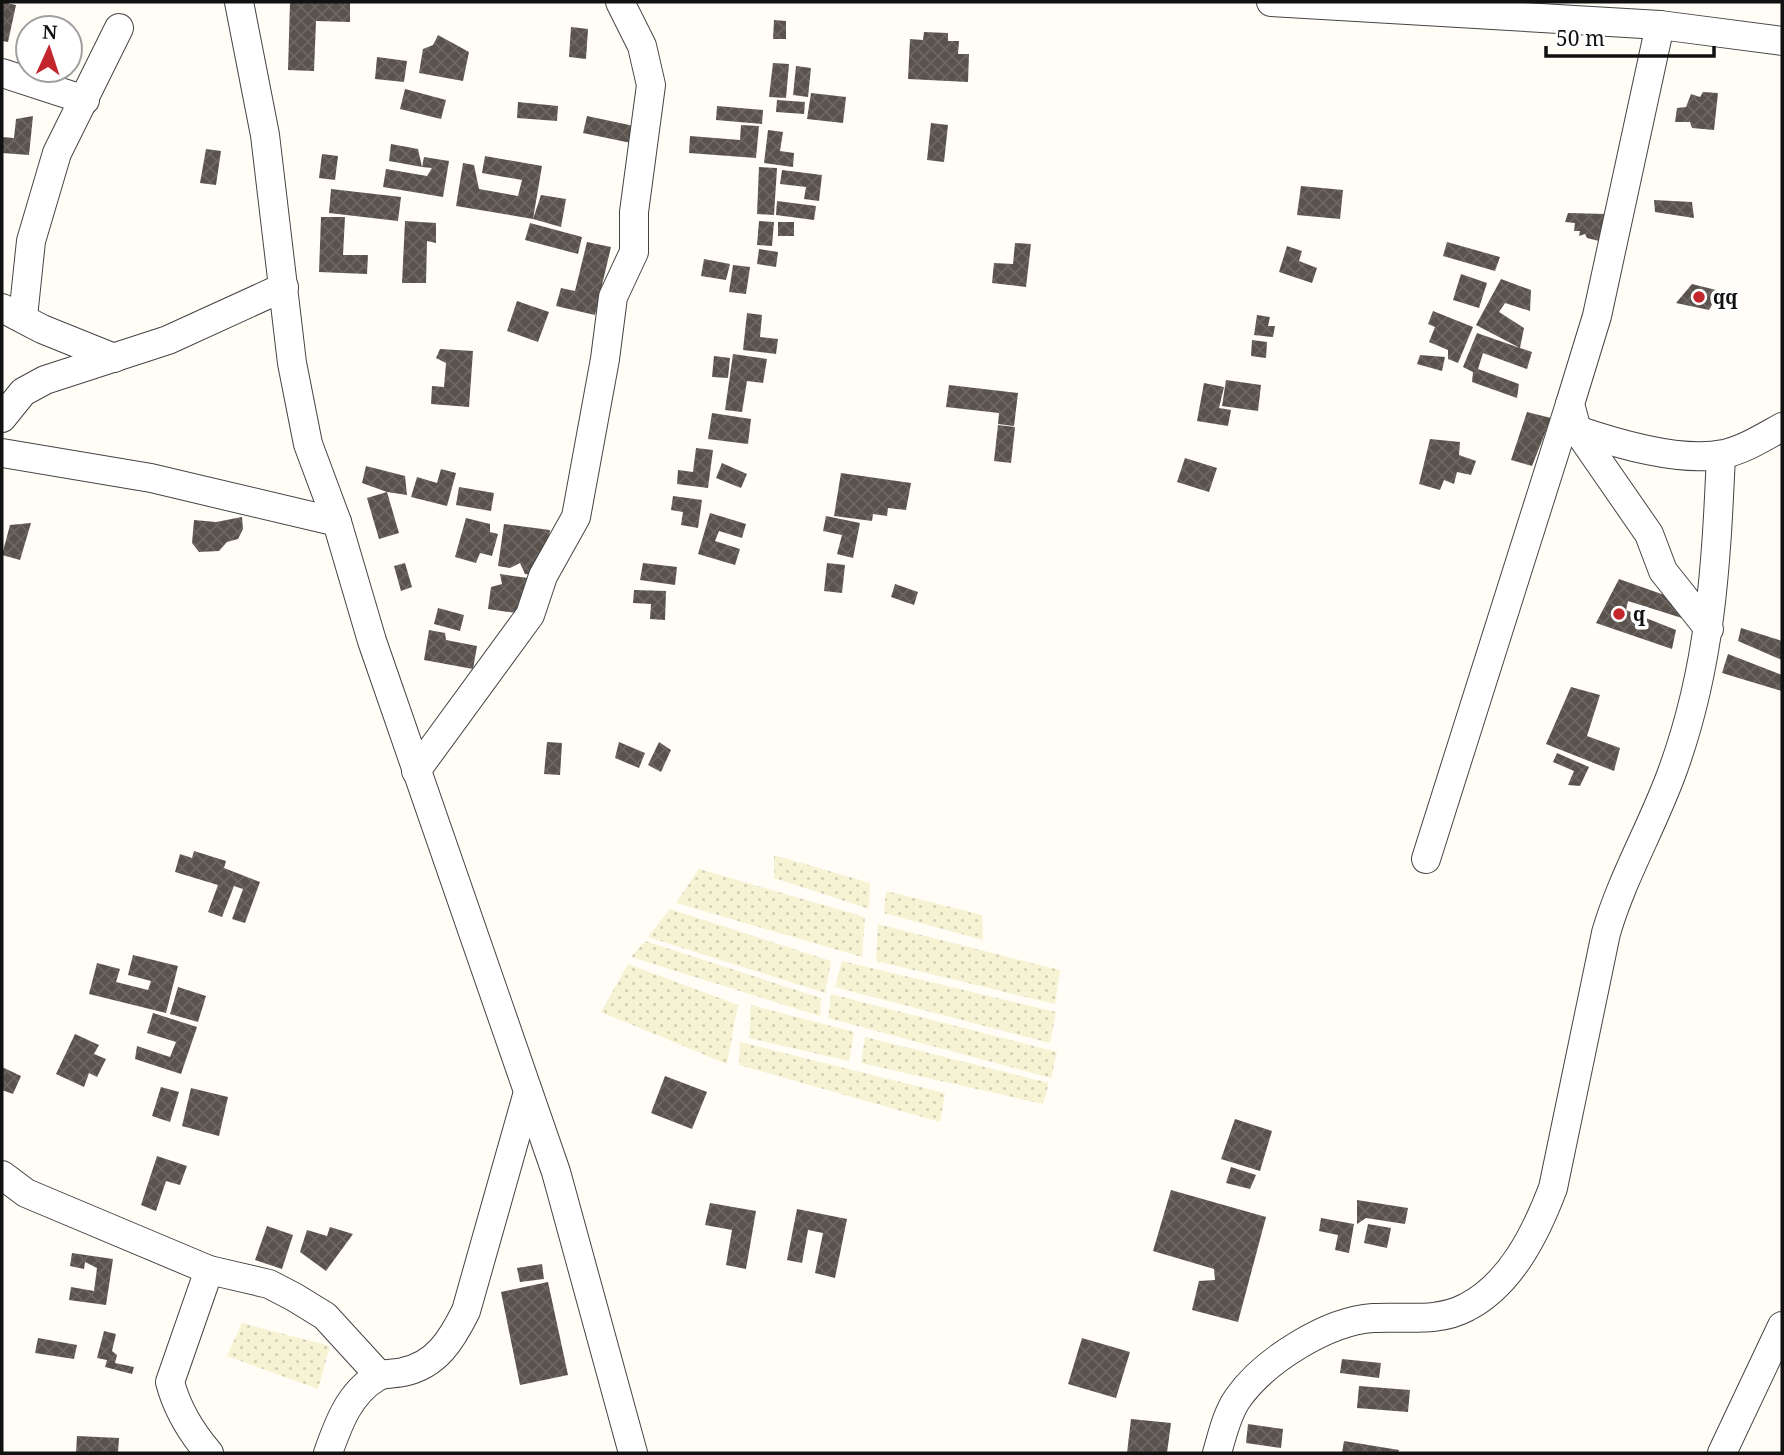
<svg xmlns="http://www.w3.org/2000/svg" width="1784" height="1455" font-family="'Noto Serif',serif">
  <defs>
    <pattern id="farmland-dots" width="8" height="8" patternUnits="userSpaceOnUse" patternTransform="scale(1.75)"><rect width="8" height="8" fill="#f6f3d4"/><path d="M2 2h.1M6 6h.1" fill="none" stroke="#d2cfb5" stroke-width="1.8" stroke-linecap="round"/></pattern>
    <pattern id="building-cross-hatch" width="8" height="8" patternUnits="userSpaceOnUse" patternTransform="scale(1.75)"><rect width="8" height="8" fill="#5a524d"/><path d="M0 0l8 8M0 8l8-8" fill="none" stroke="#6d6662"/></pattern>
  </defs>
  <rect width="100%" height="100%" fill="#fffdf5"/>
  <g fill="url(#farmland-dots)">
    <path d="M774 855 870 883 869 909 774 878Z"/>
    <path d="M699 869 865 917 862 957 676 903Z"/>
    <path d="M886 891 982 915 983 940 884 913Z"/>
    <path d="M670 909 831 961 825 993 648 937Z"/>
    <path d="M878 924 1060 970 1055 1004 876 961Z"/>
    <path d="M645 941 821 998 820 1016 631 957Z"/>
    <path d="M842 961 1056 1012 1050 1043 835 987Z"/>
    <path d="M628 964 738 1005 727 1064 601 1012Z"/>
    <path d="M831 994 1057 1052 1051 1078 828 1018Z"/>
    <path d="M751 1005 854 1032 849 1061 749 1038Z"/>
    <path d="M865 1037 1049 1083 1043 1104 861 1063Z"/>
    <path d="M740 1042 945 1093 940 1122 739 1065Z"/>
    <path d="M242 1323 330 1346 318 1389 227 1356Z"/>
  </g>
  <g fill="url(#building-cross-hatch)">
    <path d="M2 2 16 5 8 42 2 41Z"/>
    <path d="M290 2H350V22L316 21 314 71 288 70Z"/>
    <path d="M774 20 786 21V39H773Z"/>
    <path d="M571 27 588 29 586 59 569 57Z"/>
    <path d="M924 32 948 33V41H959L958 54H969L968 82 908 79 910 39 923 40Z"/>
    <path d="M438 35 469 52 463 81 419 73 423 49 433 45Z"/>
    <path d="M377 57 407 61 404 82 375 79Z"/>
    <path d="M773 63 789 64 786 98 769 97Z"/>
    <path d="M796 66 811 68 808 97 793 95Z"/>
    <path d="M405 89 446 100 441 119 400 109Z"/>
    <path d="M1703 92 1718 93 1714 130 1692 128 1690 122H1675L1677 108 1686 107 1691 94 1700 97Z"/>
    <path d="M811 93 846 97 843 123 807 119Z"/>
    <path d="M777 100 805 102 804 114 776 112Z"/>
    <path d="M518 102 558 106 557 121 517 118Z"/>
    <path d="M717 106 763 110 762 124 716 120Z"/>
    <path d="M33 116 29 155 2 153V137L14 138 16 119Z"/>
    <path d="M587 116 634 126 631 143 583 133Z"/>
    <path d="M931 123 948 125 944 162 927 160Z"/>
    <path d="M741 125 759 126 756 158 689 153 690 136 740 140Z"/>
    <path d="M768 130 783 132 780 151 794 153 793 167 764 163Z"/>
    <path d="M391 144 418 149 422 167 389 161Z"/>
    <path d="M206 149 221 151 216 185 200 183Z"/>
    <path d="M322 154 338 156 335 180 319 178Z"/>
    <path d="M485 156 542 166 533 219 456 206 463 163 474 165 479 189 518 196 522 180 482 173Z"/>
    <path d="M424 157 449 161 443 197 383 187 386 169 427 176 432 168 422 167Z"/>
    <path d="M759 167 777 168 774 215 757 214Z"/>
    <path d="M782 170 822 175 819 201 804 199 806 187 780 184Z"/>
    <path d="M1301 186 1343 190 1340 219 1297 215Z"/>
    <path d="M331 189 401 197 398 221 329 213Z"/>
    <path d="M541 195 566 199 561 227 533 219Z"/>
    <path d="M1654 200 1692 202 1694 218 1655 212Z"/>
    <path d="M777 201 816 206 814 220 776 215Z"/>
    <path d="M1568 213 1607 214 1603 242 1587 238 1585 234 1579 236 1580 231H1574L1575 223 1565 222Z"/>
    <path d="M321 217H345L343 255H368L367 274 319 272Z"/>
    <path d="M405 221 436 223V243L427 241 426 283H402Z"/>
    <path d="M759 221 774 222 772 246 757 245Z"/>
    <rect x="778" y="222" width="16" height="14"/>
    <path d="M530 223 582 237 578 254 525 240Z"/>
    <path d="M587 242 611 247 595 315 556 306 561 288 575 291Z"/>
    <path d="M1447 242 1500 257 1495 271 1443 256Z"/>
    <path d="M1015 243 1031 244 1026 287 992 283 994 263 1013 264Z"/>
    <path d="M1287 246 1302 251 1299 261 1317 268 1312 283 1279 272Z"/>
    <path d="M759 249 778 252 776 267 757 264Z"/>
    <path d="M704 259 730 264 726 280 701 276Z"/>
    <path d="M733 265 750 267 746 294 729 292Z"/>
    <path d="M1461 274 1487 283 1479 308 1453 300Z"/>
    <path d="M1501 279 1531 290 1530 311 1505 303 1499 312 1524 328 1520 348 1532 352 1527 369 1483 353 1478 369 1519 384 1517 398 1472 382 1473 372 1463 367 1477 333 1520 348 1476 325Z"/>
    <path d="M1692 284 1720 291 1709 310 1676 303Z"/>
    <path d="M517 301 549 312 538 342 507 331Z"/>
    <path d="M1433 311 1473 327 1458 363 1448 359V350L1429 342 1435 327 1428 324Z"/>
    <path d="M747 313 762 315 760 337 778 339 776 354 743 350Z"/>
    <path d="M1257 315 1270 317 1268 326H1275L1273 337 1254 335Z"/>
    <path d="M1252 340 1267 342 1266 358 1251 356Z"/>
    <path d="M440 349 473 351 469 407 431 404 432 386 444 387 446 363 436 358Z"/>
    <path d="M733 354 767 359 763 383 747 381 742 412 725 410Z"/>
    <path d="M1420 355 1445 357 1442 371 1417 364Z"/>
    <path d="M714 356 730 358 728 378 712 377Z"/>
    <path d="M1226 380 1261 385 1258 411 1222 406Z"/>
    <path d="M1204 383 1224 387 1219 408 1231 410 1228 426 1197 421Z"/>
    <path d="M949 385 1018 393 1014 426 998 424 999 413 946 407Z"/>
    <path d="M1527 412 1551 418 1532 466 1511 460Z"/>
    <path d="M712 413 751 419 748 444 708 439Z"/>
    <path d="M998 425 1015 427 1011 463 994 461Z"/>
    <path d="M1430 439 1460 442 1459 455 1476 461 1471 475 1457 472 1454 484 1444 480 1440 490 1419 484Z"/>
    <path d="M696 448 713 450 708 488 677 484 678 470 693 472Z"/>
    <path d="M1185 458 1217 468 1209 492 1177 482Z"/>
    <path d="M722 463 747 474 741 488 716 478Z"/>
    <path d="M366 466 405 476 407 495 387 492 399 533 379 539 367 498 387 492 362 483Z"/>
    <path d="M441 469 456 473 447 506 411 497 417 477 437 483Z"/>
    <path d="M841 473 911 483 906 510 888 508 887 516 873 514 872 521 834 516Z"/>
    <path d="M459 487 494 493 491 511 456 505Z"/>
    <path d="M673 496 702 500 698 528 681 525 683 512 671 510Z"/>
    <path d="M710 513 746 524 742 538 719 531 715 541 740 549 735 565 698 554Z"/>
    <path d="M826 516 860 523 853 558 837 554 842 535 823 531Z"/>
    <path d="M242 517 243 529 238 539 227 542 219 551 199 552 192 543 194 520 216 522Z"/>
    <path d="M466 518 490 524V532L498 534 492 556 480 553 476 563 455 557Z"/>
    <path d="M31 523 20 560 2 555 10 525Z"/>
    <path d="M504 524 550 530 543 576 525 574 520 563 510 568 498 566Z"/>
    <path d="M405 563 412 587 401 591 394 566Z"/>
    <path d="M643 563 677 567 675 585 640 580Z"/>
    <path d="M827 563 845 565 842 593 824 591Z"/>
    <path d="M500 574 535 579 530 615 488 609 491 587 502 584Z"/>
    <path d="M1619 579 1690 604 1685 619 1628 601 1626 610 1676 630 1672 649 1596 623Z"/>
    <path d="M895 584 918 592 914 605 891 597Z"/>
    <path d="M634 590 666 591 665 620 650 619 651 604 633 603Z"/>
    <path d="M438 608 464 615 460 631 434 624Z"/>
    <path d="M1741 628 1782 641V660L1738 641Z"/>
    <path d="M429 630 445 633 446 640 477 646 473 669 424 660Z"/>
    <path d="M1728 654 1782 675V691L1722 673Z"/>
    <path d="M1571 687 1600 695 1587 736 1620 748 1614 771 1546 744Z"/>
    <path d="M547 742 562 743 560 775 544 774Z"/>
    <path d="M619 742 645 753 639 768 615 758Z"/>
    <path d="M659 742 671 750 661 772 648 765Z"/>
    <path d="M1557 753 1589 767 1580 786 1568 785 1574 771 1553 762Z"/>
    <path d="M194 851 226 861 224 868 260 882 245 923 232 919 243 889 234 886 222 917 208 912 218 885 175 872 180 854 192 858Z"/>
    <path d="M133 955 178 966 166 1013 89 994 97 963 120 969 116 982 148 990 151 981 128 975Z"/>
    <path d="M178 987 206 996 198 1022 170 1014Z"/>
    <path d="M153 1013 197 1027 181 1074 135 1059 137 1046 170 1057 176 1042 147 1033Z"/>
    <path d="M75 1034 99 1045 94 1054 106 1059 97 1077 89 1073 84 1087 56 1074Z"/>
    <path d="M2 1067 21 1076 13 1094 2 1090Z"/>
    <path d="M665 1076 707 1092 692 1129 651 1113Z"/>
    <path d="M161 1087 179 1092 170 1122 152 1116Z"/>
    <path d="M191 1088 228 1097 219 1136 182 1126Z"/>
    <path d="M1235 1119 1272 1131 1260 1171 1221 1159Z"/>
    <path d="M157 1156 187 1166 180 1185 166 1181 156 1211 141 1205Z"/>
    <path d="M1231 1167 1256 1175 1250 1189 1226 1183Z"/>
    <path d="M1171 1190 1266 1217 1238 1322 1192 1310 1199 1281 1215 1280 1214 1269 1153 1251Z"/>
    <path d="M1357 1200 1408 1208 1405 1224 1366 1218 1357 1224Z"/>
    <path d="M710 1203 756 1211 746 1269 726 1265 732 1230 705 1225Z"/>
    <path d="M797 1209 847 1219 835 1278 815 1273 823 1233 808 1230 802 1263 787 1260Z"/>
    <path d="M1321 1218 1354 1224 1349 1253 1335 1250 1338 1235 1319 1231Z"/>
    <path d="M1368 1224 1391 1228 1387 1248 1364 1243Z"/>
    <path d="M267 1226 293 1235 282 1269 255 1260Z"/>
    <path d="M330 1227 353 1234 326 1271 300 1252 307 1230 327 1236Z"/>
    <path d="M72 1253 113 1259 106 1305 69 1300 71 1287 94 1291 97 1268 85 1262 84 1269 70 1266Z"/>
    <path d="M542 1264 544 1279 520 1282 517 1268Z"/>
    <path d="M548 1282 568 1375 520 1385 501 1292Z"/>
    <path d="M104 1331 116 1334 112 1351 117 1355 115 1363 134 1367 132 1374 105 1367 107 1360 97 1358Z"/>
    <path d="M38 1338 77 1345 74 1359 35 1353Z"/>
    <path d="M1082 1338 1130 1352 1116 1398 1068 1384Z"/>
    <path d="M1342 1359 1381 1363 1379 1378 1340 1373Z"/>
    <path d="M1359 1386 1410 1390 1408 1412 1357 1408Z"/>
    <path d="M1131 1419 1171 1423 1167 1453H1127Z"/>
    <path d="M1248 1424 1283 1429 1281 1448 1246 1443Z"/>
    <path d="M77 1436 119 1438 118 1453H76Z"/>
    <path d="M1344 1441 1399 1450 1398 1453H1342Z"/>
  </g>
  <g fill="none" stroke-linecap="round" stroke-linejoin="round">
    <g stroke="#444" stroke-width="30">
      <g id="minor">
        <path d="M239 2 265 135 292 363 308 444 337 522 372 641 556 1172 633 1453"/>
        <path d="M1271 2 1660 25 1782 41"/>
        <path d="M1660 25 1597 316 1570 404 1577 430 1649 534 1663 571 1709 629"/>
        <path d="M2 73 85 100"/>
        <path d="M2 308 42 329 114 358"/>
        <path d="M23 317 31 241 57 153 119 28"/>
        <path d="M2 418 23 392 45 380 168 340 284 287"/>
        <path d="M1577 430C1618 444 1681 463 1724 454 1745 449 1764 437 1782 427"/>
        <path d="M2 453 151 478 337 522"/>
        <path d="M416 771 530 615 543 576 576 517 605 359 613 297 634 252V212L651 85 642 46 620 2"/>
        <path d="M1426 859 1570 404"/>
        <path d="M2 1175 26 1193 209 1270 269 1284 294 1297 325 1316 379 1375"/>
        <path d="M209 1270 170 1382C177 1409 191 1432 209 1453"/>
        <path d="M328 1453C338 1425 349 1393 377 1377 384 1373 395 1374 403 1372 437 1365 452 1339 466 1311L528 1092"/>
        <path d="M1217 1453C1222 1436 1227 1413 1238 1398 1264 1361 1327 1321 1373 1318 1404 1316 1438 1323 1467 1307 1511 1284 1536 1233 1553 1188L1606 933C1622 878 1651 829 1671 775 1711 668 1716 567 1721 455"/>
        <path d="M1722 1453 1782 1326"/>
      </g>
    </g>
    <use href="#minor" stroke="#fff" stroke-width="28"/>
  </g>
  <g fill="#c4262e" stroke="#fff" stroke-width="2.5">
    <circle cx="1699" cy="297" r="7"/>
    <circle cx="1619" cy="614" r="7"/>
  </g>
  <g text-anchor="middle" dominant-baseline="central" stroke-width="7" stroke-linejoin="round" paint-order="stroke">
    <g font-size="19" font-weight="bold" fill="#111" stroke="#fff" text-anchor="start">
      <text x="1713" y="297">qq</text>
      <text x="1633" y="614">q</text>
    </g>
  </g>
  <rect width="1784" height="1455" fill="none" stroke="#111111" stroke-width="7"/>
  <g transform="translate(49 49) rotate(3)"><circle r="33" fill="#ffffff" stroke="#a0a0a0" stroke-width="2"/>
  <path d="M0-5L12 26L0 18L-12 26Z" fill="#c4262e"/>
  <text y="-10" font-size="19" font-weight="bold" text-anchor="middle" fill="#111111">N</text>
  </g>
  <path d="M1546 46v10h168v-10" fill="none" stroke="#111111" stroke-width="3.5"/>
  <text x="1556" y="46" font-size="21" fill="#111111" stroke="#ffffff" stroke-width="5" paint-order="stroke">50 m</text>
</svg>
